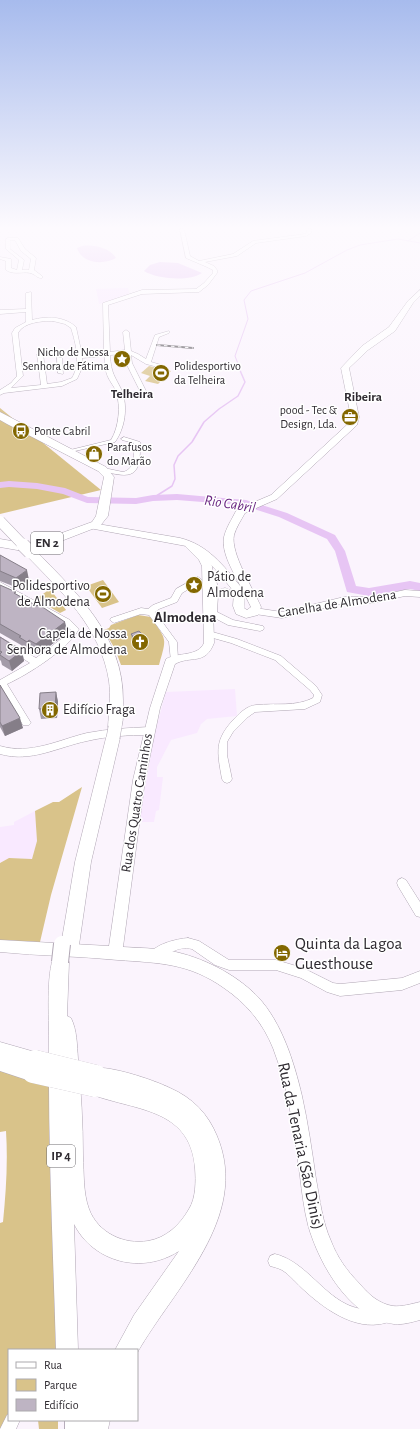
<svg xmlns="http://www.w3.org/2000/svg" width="420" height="1429" font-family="'Alegreya Sans',sans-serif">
  <rect width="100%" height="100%" fill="#fbf4fd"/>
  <g fill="#f9e9ff">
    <path d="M128 288 130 296 99 304 96 289Z"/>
    <path d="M235 689 237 716 207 719 201 724 197 733 171 740 157 767V777H163L159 810 156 811 154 822H139L155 732 166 692Z"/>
    <path d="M35 811 37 841 32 859 9 858 0 863V827L14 825V822Z"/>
  </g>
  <g fill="#d9c38a">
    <path d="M149 366 171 371 158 384 145 381 150 376 141 373Z"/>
    <path d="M0 408 101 490 0 514Z"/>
    <path d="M103 580 119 602 102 608 86 586Z"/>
    <path d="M50 589 66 610 60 613 36 599Z"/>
    <path d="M138 615 151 617C167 641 167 637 159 665H121L115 649 104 630 109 628 111 625Z"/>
    <path d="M82 787 51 895 40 942 0 940V863L9 858 32 859 37 841 35 811 53 802H59Z"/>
    <path d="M0 1069 51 1084 56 1350H9V1415L3 1429H0V1223L3 1222C6 1192 8 1162 6 1131L0 1132Z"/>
    <path d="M38 1420H58V1429H39Z"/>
  </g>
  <g fill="#e7c5f4">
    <path d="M82 246C94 244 110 248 116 258 104 265 82 264 77 248Z"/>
    <path d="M160 262 178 263 202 273C189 282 157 279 144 271L150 265Z"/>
  </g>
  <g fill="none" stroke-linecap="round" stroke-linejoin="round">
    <g stroke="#e7c5f4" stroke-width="1">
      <path d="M408 241 420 233"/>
      <path d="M240 369 235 356 248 319 244 300 251 291 305 273 347 250 360 245 398 239 420 243"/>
    </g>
    <path stroke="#e7c5f4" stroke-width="1.5" d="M153 498 172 486 175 479 174 465 178 456 192 442 204 422 219 409 238 396 245 382 239 368"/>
    <path fill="#e7c5f4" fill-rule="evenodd" d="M9 481 37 483 65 488 88 497 136 498 153 495 177 494 246 500 287 513 335 535 345 551 356 586 369 588 410 581 420 583V591L410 589 369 596 347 592 335 551 327 539 279 517 241 505 177 500 153 501 136 504 87 503 63 494 37 489 9 487 0 488V482Z"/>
    <g stroke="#b0a6b4" stroke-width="1">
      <g id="minor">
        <path d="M180 229H184L190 256 199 261 233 254 253 241 305 234 307 232V229H311V233L306 236 256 243 237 256 205 262 214 266 217 270V273L208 285 199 292 142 294 108 305 110 352 125 350 123 332 126 330 129 332 131 351 138 354 146 359 155 335 169 331V333L159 337 151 362 165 366 162 368 146 364 131 355 132 363 146 391 143 394 132 396 129 394 130 393 140 391 126 363 125 354 110 355C111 374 115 376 122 391 128 407 125 428 115 442L66 453V451L111 440C119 427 121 406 116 391 114 386 110 382 108 377 105 371 105 363 105 356L82 358V368L77 379 62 386 4 393 0 395V390L11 383 17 376 12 333 15 328 26 322V312L0 314V310L26 309V293L31 292 32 320C46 316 64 316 76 327L82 355 104 353 103 303 142 290 196 289 204 283 213 273V270L207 267 186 258ZM53 321 65 324 71 328C76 344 81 363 72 378L61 382 47 384 43 354 40 352 37 354 41 385 11 388 23 376 18 333C24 322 42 321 53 321Z"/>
        <path d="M8 238H18L25 249 36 258 34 270 42 276V278C37 278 37 276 33 274 25 270 15 276 6 270V261L0 259V257L11 259V268L17 270 19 260 6 249V239ZM10 240H15L21 251 31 259 29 270H22L24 260 10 249Z"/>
        <path d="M57 357 62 358 63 374 58 373Z"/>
        <path d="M124 437 140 442C141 477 133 479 102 471L101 470 104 468 123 472C136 469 134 453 134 443L122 440 121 439Z"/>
        <path d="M207 569C213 572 218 583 218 590L225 588 244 596 245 598 241 601 224 594 218 595 217 612 233 620 263 626 264 628 263 630 260 631 228 625 205 613 204 611 205 609H209L210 586 203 572Z"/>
        <path d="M198 577 202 580 201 582 182 593 177 602 159 609 155 612 177 642 178 659 177 661H171L169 642 149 615 141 614 114 623 110 620 111 618 141 608 148 609 153 605 171 598 176 589Z"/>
        <path d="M0 582 70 620 79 629C68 649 29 674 7 684L31 723 29 725H23L0 687V680L30 663 0 644V637L36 658 68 634 71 630 64 624 0 588Z"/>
        <path d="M405 590 420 591V597L405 596 373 603H344L282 618 255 614 251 611 255 608 282 612 344 597H373Z"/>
        <path d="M209 631 237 639 281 656 316 686 322 695 320 702 305 709 255 712 248 717 233 732 227 742V755L232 779 230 782 227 783 224 782 222 779C217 751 214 740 235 718 241 712 247 706 256 705 275 703 296 707 313 698L314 695 310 690 275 660 231 643 206 636 205 634Z"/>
        <path d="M149 727 152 728 154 731 152 734 149 735C128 735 108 736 87 741 58 747 31 763 0 754V746C31 755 58 740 87 733 108 729 128 728 149 727Z"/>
        <path d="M402 878 406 880 420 902V917L416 916 398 886 397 883 398 880Z"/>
        <path d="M188 938 199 941 229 960H276L303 968 333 983 340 984 402 978 420 971V983L402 990 340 996 327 992 301 978 276 970H229L215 965 192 949C177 945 167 956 154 961L150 960 148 956C154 944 176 939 188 938Z"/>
        <path d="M275 1254C304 1261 320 1291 346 1304 354 1308 364 1310 373 1310 380 1310 385 1308 391 1311L393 1316 391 1321C360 1334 327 1311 305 1291 297 1284 290 1275 282 1270 278 1268 274 1267 270 1266L268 1261 270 1256Z"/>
        <path d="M9 1414V1420H20L16 1429H0L7 1415Z"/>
      </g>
    </g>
    <g stroke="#b0a6b4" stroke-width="1">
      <path id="tertiary" d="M190 543C200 546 207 557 212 566L214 643C205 666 191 655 175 664L160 708 145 780 123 947C139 948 155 948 171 951 202 957 236 974 258 997 282 1023 294 1062 302 1096 308 1123 312 1151 316 1179 320 1200 322 1221 331 1241 337 1257 347 1271 359 1283 368 1294 379 1304 393 1306 402 1307 411 1304 420 1302V1320C412 1322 403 1325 394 1324 350 1319 319 1264 308 1225 304 1209 302 1193 300 1176 294 1133 289 1089 273 1048 263 1023 246 1003 224 988 189 963 159 963 118 960 79 956 39 956 0 952V940L109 946 133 780 150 708 166 659C178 652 198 657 204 643L202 566 199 560 185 546Z"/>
    </g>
    <g stroke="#b0a6b4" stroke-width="1">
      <path id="secondary" d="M420 290V296L413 303 395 331 368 350 349 368 359 417 357 425 277 499 245 513C241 520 236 528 234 535 230 553 254 590 261 607L258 615 246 618 236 614 233 606 234 592C220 574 207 557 186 546L89 528 87 526 89 524 92 523 180 538C208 545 223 565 241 587 234 573 221 553 224 537 226 528 232 519 236 511L238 509 271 495 350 422 351 417 341 368 362 346 389 327 408 301ZM245 595 251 607 247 610 244 608Z"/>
    </g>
    <g stroke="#b0a6b4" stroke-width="1">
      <path id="primary" d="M0 412 106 467 114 477 108 516 100 526 38 550 23 551 0 547V539L23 543 37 542 92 522 96 516 104 477 98 471 7 424 0 420Z"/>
    </g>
    <g stroke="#b0a6b4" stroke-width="1">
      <g id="trunk">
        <path d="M30 548 34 549C76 592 124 636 123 701 123 710 124 723 120 731L115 732 110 731 108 727C109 712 111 696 109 681 101 628 61 591 26 555L24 552 26 549Z"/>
        <path d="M113 732 118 734 120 738 91 862 79 945 76 951 70 953 64 951 61 945 75 862 106 738 108 734Z"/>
        <path d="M60 954 66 956 69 962 67 1016 71 1018C77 1030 77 1045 78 1059 81 1091 83 1123 83 1156 84 1173 83 1193 89 1209 98 1233 124 1245 148 1241 166 1238 180 1225 189 1209 196 1198 196 1181 195 1168 190 1106 132 1111 88 1093L85 1086 88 1080 86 1076 89 1069C104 1063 154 1080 170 1088 193 1098 208 1114 217 1136 251 1217 174 1288 137 1353V1350H115L134 1315 179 1251C142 1275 93 1262 74 1224L78 1350H56C53 1247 48 1144 49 1040 49 1019 46 974 54 956Z"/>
        <path d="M0 1042 42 1054 44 1061 41 1068 43 1072 40 1079 33 1082 0 1071Z"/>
        <path d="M65 1420H110L108 1429H65Z"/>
      </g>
    </g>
    <use href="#minor" fill="#fff" fill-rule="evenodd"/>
    <use href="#tertiary" fill="#fff" fill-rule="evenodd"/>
    <use href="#secondary" fill="#fff" fill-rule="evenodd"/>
    <use href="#primary" fill="#fff" fill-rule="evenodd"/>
    <use href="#trunk" fill="#fff" fill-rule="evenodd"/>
    <g stroke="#605c62" stroke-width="2">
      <path id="rail" d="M157 345 193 348"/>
    </g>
    <use href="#rail" stroke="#fff" stroke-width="1" stroke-dasharray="3.5" stroke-linecap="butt"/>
    <g stroke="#b0a6b4" stroke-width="11" stroke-linecap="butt">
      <path id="trunk-bridge-far3" d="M0 521 24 546"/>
    </g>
    <g stroke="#b0a6b4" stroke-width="14" stroke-linecap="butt">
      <g id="trunk-bridge-far2">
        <path d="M23 545 30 552"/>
        <path d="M113 738 115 727"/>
      </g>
    </g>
    <g stroke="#b0a6b4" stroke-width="18" stroke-linecap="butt">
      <g id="trunk-bridge-far1">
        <path d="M60 962 62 944"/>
        <path d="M35 1061H37"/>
      </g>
    </g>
    <g stroke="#b0a6b4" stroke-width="22" stroke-linecap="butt">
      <g id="trunk-bridge">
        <path d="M35 1061 96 1076"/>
        <path d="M33 1072 95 1086"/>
      </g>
    </g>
    <use href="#trunk-bridge-far3" stroke="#fff" stroke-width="10"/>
    <use href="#trunk-bridge-far2" stroke="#fff" stroke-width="13"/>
    <use href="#trunk-bridge-far1" stroke="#fff" stroke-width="16"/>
    <use href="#trunk-bridge" stroke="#fff" stroke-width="22"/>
  </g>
  <g fill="#a39ba8">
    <path d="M0 555 29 580 18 588 0 581Z"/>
    <path d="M0 585 65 622 67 633 39 654 32 650 29 652 22 648 21 645 0 633Z"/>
    <path d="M131 634 148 645 140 649 132 638Z"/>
    <path d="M0 637 22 651 24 661 12 671 2 665 1 661 0 660Z"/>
    <path d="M0 685 23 728 5 736 0 727Z"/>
    <path d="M56 692 58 702 57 718 41 719 39 709Z"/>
  </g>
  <g fill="#857e88">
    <path d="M27 570 29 580 18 588 16 578Z"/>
    <path d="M65 622 67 633 39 654 36 644Z"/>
    <path d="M29 640 32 650 29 652 27 642Z"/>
    <path d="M148 641V645L140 649V645Z"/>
    <path d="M22 651 24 661 12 671 9 661Z"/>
    <path d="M56 692 58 702 57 718 55 708Z"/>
    <path d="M20 718 23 728 5 736 2 726Z"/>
  </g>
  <g fill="#beb4c3" stroke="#857e88">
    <path d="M0 555 27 570 16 578 0 571Z"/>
    <path d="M0 585 16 592 14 593 37 606 38 605 44 608 65 622 36 644 29 640 27 642 19 637 21 636 0 624Z"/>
    <path d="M139 631 148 641 140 645 131 634Z"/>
    <path d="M0 637 22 651 9 661 0 655V654L2 652 0 651Z"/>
    <path d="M0 685 20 718 2 726 0 722Z"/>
    <path d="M56 692 55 708 39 709 40 693Z"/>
  </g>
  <linearGradient id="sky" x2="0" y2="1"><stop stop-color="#a7bbed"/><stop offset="0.53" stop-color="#fdfafe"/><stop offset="1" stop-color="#fdfafe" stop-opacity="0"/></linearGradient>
  <rect width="420" height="429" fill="url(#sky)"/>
  <defs>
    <g id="sight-disc" transform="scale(0.9)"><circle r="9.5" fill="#836700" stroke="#fff"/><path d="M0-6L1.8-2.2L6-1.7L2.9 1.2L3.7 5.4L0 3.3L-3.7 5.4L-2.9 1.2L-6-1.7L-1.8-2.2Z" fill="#fff"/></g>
    <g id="stadium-disc" transform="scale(0.9)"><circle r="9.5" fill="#836700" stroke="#fff"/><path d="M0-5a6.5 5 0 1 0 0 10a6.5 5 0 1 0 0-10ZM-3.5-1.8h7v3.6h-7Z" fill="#fff"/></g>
    <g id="office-disc" transform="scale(0.9)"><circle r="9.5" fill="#836700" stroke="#fff"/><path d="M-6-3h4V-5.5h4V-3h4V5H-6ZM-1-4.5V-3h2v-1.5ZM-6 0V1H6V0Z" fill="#fff"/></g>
    <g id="bus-disc" transform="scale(0.9)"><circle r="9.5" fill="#836700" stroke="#fff"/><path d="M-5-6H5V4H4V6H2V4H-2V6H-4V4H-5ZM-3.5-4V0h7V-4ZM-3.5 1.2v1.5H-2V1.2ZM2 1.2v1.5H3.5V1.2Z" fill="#fff"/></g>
    <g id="shop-disc" transform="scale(0.9)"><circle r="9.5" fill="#836700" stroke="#fff"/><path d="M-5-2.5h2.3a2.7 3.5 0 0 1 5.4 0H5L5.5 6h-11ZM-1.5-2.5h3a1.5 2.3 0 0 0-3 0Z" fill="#fff"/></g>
    <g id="church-disc" transform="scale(0.9)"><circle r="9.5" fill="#836700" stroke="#fff"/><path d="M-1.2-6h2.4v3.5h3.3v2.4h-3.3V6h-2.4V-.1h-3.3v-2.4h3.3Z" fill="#fff"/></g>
    <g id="building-disc" transform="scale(0.9)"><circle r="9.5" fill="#836700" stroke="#fff"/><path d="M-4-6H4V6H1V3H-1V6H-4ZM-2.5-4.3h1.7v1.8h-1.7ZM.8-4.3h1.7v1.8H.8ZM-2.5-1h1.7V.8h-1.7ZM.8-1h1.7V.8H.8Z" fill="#fff"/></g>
    <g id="hotel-disc" transform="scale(0.9)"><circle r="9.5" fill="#836700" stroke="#fff"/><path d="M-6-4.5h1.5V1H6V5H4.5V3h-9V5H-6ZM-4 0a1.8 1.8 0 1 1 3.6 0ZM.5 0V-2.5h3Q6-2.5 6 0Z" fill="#fff"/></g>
  </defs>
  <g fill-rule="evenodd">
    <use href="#sight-disc" x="122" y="359"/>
    <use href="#stadium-disc" x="161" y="373"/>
    <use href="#office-disc" x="350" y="417"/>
    <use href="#bus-disc" x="21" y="431"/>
    <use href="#shop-disc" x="94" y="454"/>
    <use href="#sight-disc" x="194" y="585"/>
    <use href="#stadium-disc" x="103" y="594"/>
    <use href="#church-disc" x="140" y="642"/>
    <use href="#building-disc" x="50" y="710"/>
    <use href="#hotel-disc" x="282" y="953"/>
  </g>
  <g text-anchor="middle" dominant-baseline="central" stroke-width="3" stroke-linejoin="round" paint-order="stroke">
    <g font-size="12" fill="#2f2b31" stroke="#fff" text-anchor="start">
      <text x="109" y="352" text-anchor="end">Nicho de Nossa<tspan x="109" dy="14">Senhora de Fátima</tspan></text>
      <text x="174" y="366">Polidesportivo<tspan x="174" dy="14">da Telheira</tspan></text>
      <text x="337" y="410" text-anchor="end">pood - Tec &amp;<tspan x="337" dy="14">Design, Lda.</tspan></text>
      <text x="34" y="431">Ponte Cabril</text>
      <text x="107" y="447">Parafusos<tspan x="107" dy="14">do Marão</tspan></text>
    </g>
    <g font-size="13" font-weight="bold" fill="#2f2b31" stroke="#fff">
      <text x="132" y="394">Telheira</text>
      <text x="363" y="397">Ribeira</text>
    </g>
    <g fill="#fff" stroke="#6d6b6f" stroke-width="1">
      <rect x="31" y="532" width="32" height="22" rx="3"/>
      <rect x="47" y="1145" width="28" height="22" rx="3"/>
    </g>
    <g font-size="13" font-weight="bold" fill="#2f2b31">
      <text x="47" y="543">EN 2</text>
      <text x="61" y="1156">IP 4</text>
    </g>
    <g font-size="14" fill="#2f2b31" stroke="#fff" text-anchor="start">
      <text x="207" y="577">Pátio de<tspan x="207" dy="16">Almodena</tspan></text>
      <text x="90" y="586" text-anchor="end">Polidesportivo<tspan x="90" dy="16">de Almodena</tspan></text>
      <text x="127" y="634" text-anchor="end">Capela de Nossa<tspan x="127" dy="16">Senhora de Almodena</tspan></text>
      <text x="63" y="710">Edifício Fraga</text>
    </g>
    <g font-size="14" fill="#2f2b31" stroke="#fff">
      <text transform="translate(337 604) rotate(-9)">Canelha de Almodena</text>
      <text transform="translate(137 803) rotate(-81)">Rua dos Quatro Caminhos</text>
    </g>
    <g font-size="15" font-style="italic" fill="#6a2782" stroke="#fff">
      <text transform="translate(230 504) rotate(9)">Rio Cabril</text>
    </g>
    <g font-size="15" font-weight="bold" fill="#2f2b31" stroke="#fff">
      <text x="185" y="617">Almodena</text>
    </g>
    <g font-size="17" fill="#2f2b31" stroke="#fff" text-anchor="start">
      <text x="295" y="943">Quinta da Lagoa<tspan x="295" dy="20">Guesthouse</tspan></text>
    </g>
    <g font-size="17" fill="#2f2b31" stroke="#fff">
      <text transform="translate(301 1146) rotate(78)">Rua da Tenaria (São Dinis)</text>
    </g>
  </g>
  <rect x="8" y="1349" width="130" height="72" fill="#ffffff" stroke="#acaaad"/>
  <rect x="16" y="1362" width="20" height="6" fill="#ffffff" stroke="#acaaad"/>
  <text x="44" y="1369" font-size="12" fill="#2f2b31">Rua</text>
  <rect x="16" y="1379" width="20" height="12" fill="#d9c38a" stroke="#acaaad"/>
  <text x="44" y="1389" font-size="12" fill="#2f2b31">Parque</text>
  <rect x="16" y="1399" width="20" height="12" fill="#beb4c3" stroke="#acaaad"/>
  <text x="44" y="1409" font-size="12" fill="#2f2b31">Edifício</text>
</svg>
